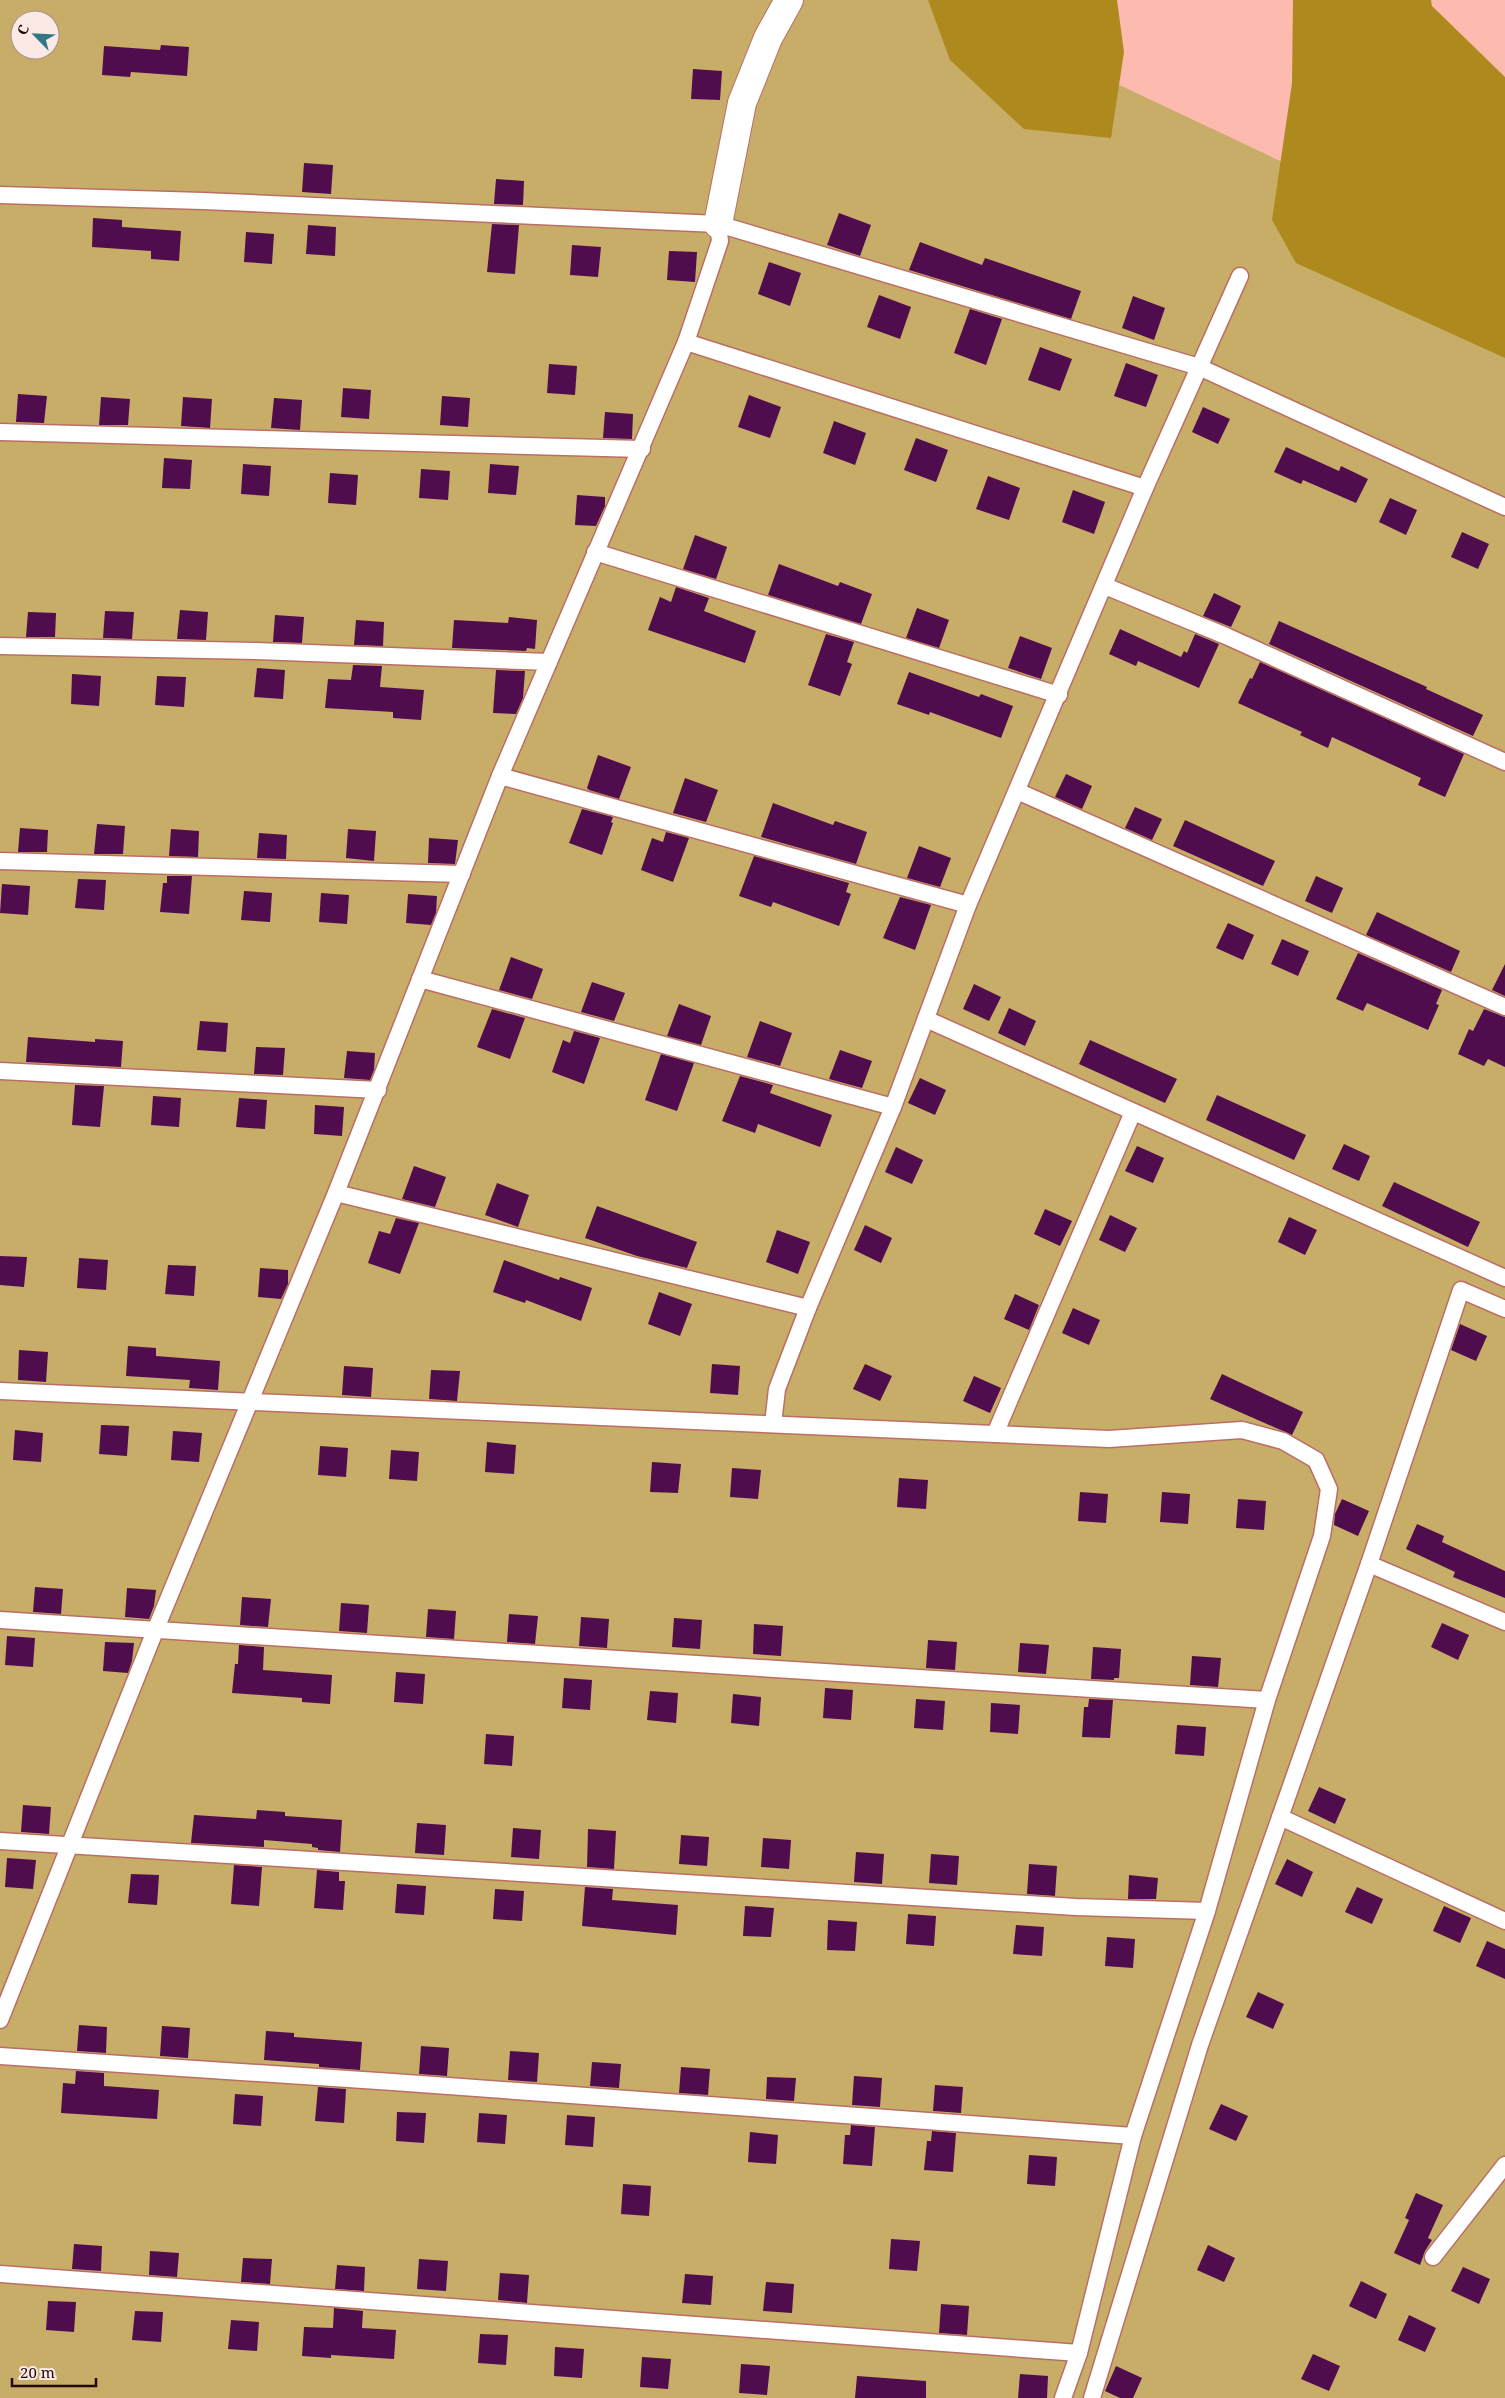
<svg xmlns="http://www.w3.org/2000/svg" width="1505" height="2398" font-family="'Noto Serif',serif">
  <rect width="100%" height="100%" fill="#fdbaaf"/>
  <path fill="#c7ad68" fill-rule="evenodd" d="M0 0H939L1505 267V2398H0ZM20 20H50V50H20Z"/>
  <g fill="#ae8a1e">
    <path d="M928 0H1117L1124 52 1111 138 1024 129 950 60Z"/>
    <path d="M1293 0H1431L1432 6 1505 77V358L1296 263 1272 220 1292 83Z"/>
  </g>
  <g fill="#500d4e">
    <path d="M161 45 189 47 187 76 131 72 130 77 102 75 104 46 160 50Z"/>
    <path d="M693 69 722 71 720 100 691 99Z"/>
    <path d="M304 163 333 165 331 194 302 192Z"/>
    <path d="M496 179 524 181 523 205 494 204Z"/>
    <path d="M839 213 871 225 860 256 827 245Z"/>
    <path d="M93 218 122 220V227L181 231 179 261 151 259V251L92 247Z"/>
    <path d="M492 224 519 225 515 274 487 272Z"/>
    <path d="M308 225 336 227 335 256 306 254Z"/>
    <path d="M246 232 274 234 272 264 244 262Z"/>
    <path d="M920 242 982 265 985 258 1081 291 1071 319 909 270Z"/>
    <path d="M572 245 601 247 598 277 570 275Z"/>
    <path d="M669 251 697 252 695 282 667 280Z"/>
    <path d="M769 262 801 273 790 306 758 294Z"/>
    <path d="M879 295 911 307 900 339 867 327Z"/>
    <path d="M1133 296 1165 308 1154 340 1122 328Z"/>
    <path d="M970 309 1002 319 986 365 954 353Z"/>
    <path d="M1040 347 1072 359 1060 391 1028 380Z"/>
    <path d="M1126 363 1158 375 1146 407 1114 396Z"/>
    <path d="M549 364 577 366 575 395 547 393Z"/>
    <path d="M343 388 371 390 369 419 341 417Z"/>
    <path d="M18 394 47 396 44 423 16 422Z"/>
    <path d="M749 395 781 407 770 438 738 427Z"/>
    <path d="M442 396 470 398 468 427 440 425Z"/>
    <path d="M101 397 130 399 128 425H99Z"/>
    <path d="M183 397 212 399 210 428 181 426Z"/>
    <path d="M274 398 302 400 300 430 271 428Z"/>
    <path d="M1203 407 1230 419 1218 444 1192 432Z"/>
    <path d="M605 412 633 414 632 439 603 438Z"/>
    <path d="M834 421 866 433 855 465 823 453Z"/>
    <path d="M916 438 948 450 936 482 904 470Z"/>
    <path d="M1286 447 1339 471 1341 466 1368 479 1356 503 1303 480 1301 484 1274 472Z"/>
    <path d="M164 458 192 460 190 489 162 488Z"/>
    <path d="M243 464 271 466 269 496 241 494Z"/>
    <path d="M490 464 519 466 516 495 488 493Z"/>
    <path d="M421 469 450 471 448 500 419 498Z"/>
    <path d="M330 473 358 475 356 505 328 503Z"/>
    <path d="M988 476 1020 488 1009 520 976 509Z"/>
    <path d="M1073 490 1105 502 1094 534 1062 522Z"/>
    <path d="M577 495 605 497V506L596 526 575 525Z"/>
    <path d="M1390 498 1417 510 1406 535 1379 522Z"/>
    <path d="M1462 532 1489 544 1478 569 1451 557Z"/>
    <path d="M695 535 727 547 716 579 683 569Z"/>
    <path d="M779 564 838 586 840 582 872 594 861 624 768 595Z"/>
    <path d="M676 587 709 598 704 611 756 631 745 663 648 630 660 597 671 602Z"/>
    <path d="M1214 593 1241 606 1231 627 1203 616Z"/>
    <path d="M917 608 949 620 939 648 906 638Z"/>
    <path d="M180 610 208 612 206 640 177 639Z"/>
    <path d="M105 611 134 612 132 639 103 638Z"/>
    <path d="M28 612 56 613 55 637H26Z"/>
    <path d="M275 615 304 617 302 643 273 642Z"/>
    <path d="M509 617 537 620 535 649 527 648 526 651 452 648 454 620 508 623Z"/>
    <path d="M356 620 384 622 383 646 354 645Z"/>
    <path d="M1279 621 1427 687 1426 689 1483 715 1473 736 1269 644Z"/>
    <path d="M1120 629 1181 657 1184 651 1187 653 1195 634 1219 644 1199 688 1138 661 1136 666 1109 654Z"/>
    <path d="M826 634 854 642 847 662 852 664 840 696 808 685Z"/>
    <path d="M1020 636 1052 648 1041 679 1008 668Z"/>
    <path d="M1260 662 1464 754 1445 797 1418 785 1421 778 1332 737 1328 748 1300 735 1302 732 1238 703 1250 678 1252 679Z"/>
    <path d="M353 665 382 666 380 687 424 690 421 720 393 718V712L325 708 328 679 351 680Z"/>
    <path d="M257 668 285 670 283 699 254 697Z"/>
    <path d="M496 670 525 671 523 698 516 714 493 713Z"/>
    <path d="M909 672 979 697 981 694 1013 706 1001 738 930 712 929 715 897 704Z"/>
    <path d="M72 674 101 676 99 706 71 704Z"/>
    <path d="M157 676 186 677 184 707 155 705Z"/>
    <path d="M598 755 631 767 619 799 589 790 587 788Z"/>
    <path d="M1066 774 1092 786 1082 809 1055 797Z"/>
    <path d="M685 778 718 790 706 822 673 813Z"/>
    <path d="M773 803 833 825 835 821 867 832 856 864 761 837Z"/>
    <path d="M1135 807 1162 819 1152 840 1125 828Z"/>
    <path d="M582 809 613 817 611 822 613 823 602 855 569 843Z"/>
    <path d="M1185 820 1275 861 1263 886 1173 846Z"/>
    <path d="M97 824 125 826 123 854H94Z"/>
    <path d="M20 828 48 830 47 852H18Z"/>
    <path d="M171 829 199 831 198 857 169 856Z"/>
    <path d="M348 829 376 831 374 861 346 858Z"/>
    <path d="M666 832 689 838 673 882 641 870 652 838 663 842Z"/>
    <path d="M259 833 287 835 286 859 257 858Z"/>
    <path d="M429 838 458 840 455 864 428 863Z"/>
    <path d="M919 846 951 858 940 887 907 878Z"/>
    <path d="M754 856 849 883 846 892 851 894 839 926 773 902 771 907 739 896Z"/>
    <path d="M167 876H192L189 914 160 912 163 883H167Z"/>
    <path d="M1316 876 1343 888 1332 913 1305 901Z"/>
    <path d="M78 879 106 880 104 910 75 908Z"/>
    <path d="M2 884 30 886 28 915 0 913Z"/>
    <path d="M244 891 272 893 270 922 241 920Z"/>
    <path d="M321 893 349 895 347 924 319 922Z"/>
    <path d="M408 894 437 896 436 913 431 925 406 923Z"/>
    <path d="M900 897 931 905 915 950 883 938Z"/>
    <path d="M1377 912 1460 951 1451 972 1366 935Z"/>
    <path d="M1228 923 1254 935 1243 960 1216 948Z"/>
    <path d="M1282 939 1309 951 1298 976 1271 964Z"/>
    <path d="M1358 953 1442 990 1436 1004 1439 1005 1428 1030 1367 1003 1363 1011 1336 999Z"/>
    <path d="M511 957 543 969 532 999 499 990Z"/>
    <path d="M1505 964V996L1492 990Z"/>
    <path d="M592 982 625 993 614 1021 581 1012Z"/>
    <path d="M974 984 1001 997 989 1021 963 1009Z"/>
    <path d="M679 1004 711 1016 701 1045 667 1036Z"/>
    <path d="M1009 1008 1036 1021 1025 1046 998 1033Z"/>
    <path d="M492 1009 525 1018 510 1059 477 1047Z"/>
    <path d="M1484 1009 1505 1017V1067L1488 1059 1484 1066 1458 1054 1469 1029 1473 1031Z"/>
    <path d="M200 1021 228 1023 226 1052 197 1050Z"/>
    <path d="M760 1021 792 1033 780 1066 747 1057Z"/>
    <path d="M574 1031 600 1038 584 1084 552 1072 563 1040 570 1043Z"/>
    <path d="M28 1037 95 1042V1039L123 1041 121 1067 26 1062Z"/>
    <path d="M1090 1040 1177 1079 1165 1103 1079 1064Z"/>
    <path d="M256 1047 285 1048 283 1075 254 1074Z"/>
    <path d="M840 1050 872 1061 862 1088 829 1079Z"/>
    <path d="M347 1051 375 1053 374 1070 370 1080 344 1078Z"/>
    <path d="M661 1054 694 1063 677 1111 645 1100Z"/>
    <path d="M740 1076 773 1085 770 1093 832 1115 820 1147 758 1124 755 1133 722 1121Z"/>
    <path d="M920 1078 946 1090 935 1115 908 1103Z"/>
    <path d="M75 1085 104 1086 100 1127 72 1125Z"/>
    <path d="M1217 1095 1306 1135 1294 1160 1206 1120Z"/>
    <path d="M153 1096 181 1098 179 1127 151 1125Z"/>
    <path d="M239 1098 267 1100 265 1129 236 1127Z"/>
    <path d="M315 1105 344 1107 342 1136 314 1134Z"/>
    <path d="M1344 1144 1370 1156 1359 1181 1332 1169Z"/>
    <path d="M1137 1146 1164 1158 1153 1183 1125 1171Z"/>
    <path d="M896 1147 923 1160 912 1184 885 1172Z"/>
    <path d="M414 1166 446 1177 435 1207 402 1199Z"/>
    <path d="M1394 1182 1480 1222 1468 1247 1382 1206Z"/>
    <path d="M497 1183 529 1195 518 1227 485 1215Z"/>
    <path d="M597 1206 697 1242 687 1268 637 1256 585 1238Z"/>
    <path d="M1045 1209 1072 1221 1060 1246 1034 1234Z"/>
    <path d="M1110 1215 1137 1228 1125 1252 1099 1240Z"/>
    <path d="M1289 1217 1317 1230 1305 1255 1278 1242Z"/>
    <path d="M396 1218 419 1223 400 1274 368 1263 379 1231 390 1234Z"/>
    <path d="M865 1225 892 1238 881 1263 854 1250Z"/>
    <path d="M777 1230 810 1242 798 1274 766 1262Z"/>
    <path d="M0 1256 27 1257 24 1287 0 1285Z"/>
    <path d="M79 1258 108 1260 106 1290 77 1288Z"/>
    <path d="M504 1260 559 1280 560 1277 592 1288 581 1321 526 1300 525 1303 493 1292Z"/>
    <path d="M168 1265 196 1266 194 1296 165 1294Z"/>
    <path d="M260 1268 288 1270V1284L281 1299 258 1297Z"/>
    <path d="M659 1292 692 1304 680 1336 648 1324Z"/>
    <path d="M1015 1294 1039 1305 1029 1330 1004 1319Z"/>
    <path d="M1073 1308 1100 1320 1089 1345 1062 1333Z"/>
    <path d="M1460 1324 1487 1336 1476 1361 1451 1350Z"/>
    <path d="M128 1346 156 1348V1356L220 1361 218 1390 189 1388 190 1380 126 1376Z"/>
    <path d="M19 1350 48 1352 46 1382 18 1380Z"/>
    <path d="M712 1364 740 1366 738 1395 710 1393Z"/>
    <path d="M865 1364 892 1376 880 1401 853 1389Z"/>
    <path d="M344 1366 373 1368 371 1397 342 1395Z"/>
    <path d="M431 1370 460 1371 457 1401 429 1399Z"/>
    <path d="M1222 1374 1303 1412 1292 1435 1210 1399Z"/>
    <path d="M974 1376 1001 1388 990 1413 963 1401Z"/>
    <path d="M101 1425 129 1426 127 1456 99 1454Z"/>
    <path d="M15 1430 43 1433 41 1462 13 1460Z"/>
    <path d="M173 1431 202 1433 199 1462 171 1460Z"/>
    <path d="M487 1442 516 1445 514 1474 485 1472Z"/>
    <path d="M320 1446 348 1448 346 1477 318 1475Z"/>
    <path d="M391 1450 419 1452 417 1481 389 1479Z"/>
    <path d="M652 1462 681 1464 678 1493 650 1492Z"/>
    <path d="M732 1468 761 1470 758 1499 730 1497Z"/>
    <path d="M899 1478 928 1480 926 1509 897 1507Z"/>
    <path d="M1080 1492 1108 1494 1106 1523 1078 1521Z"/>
    <path d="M1162 1492 1190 1494 1188 1524 1160 1522Z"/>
    <path d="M1238 1499 1266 1501 1264 1530 1236 1528Z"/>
    <path d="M1342 1499 1369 1511 1358 1536 1334 1525 1335 1514Z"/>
    <path d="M1417 1524 1444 1536 1442 1542 1505 1571V1598L1453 1577 1455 1572 1406 1549Z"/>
    <path d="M35 1587 63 1589 61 1614 33 1612Z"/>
    <path d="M127 1588 156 1590 154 1606 149 1619 125 1617Z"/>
    <path d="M242 1597 271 1599 268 1627 240 1625Z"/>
    <path d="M341 1603 369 1605 367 1633 339 1631Z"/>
    <path d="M428 1609 456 1611 454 1639 426 1637Z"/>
    <path d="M509 1614 538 1616 535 1644 507 1642Z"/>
    <path d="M581 1617 609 1619 607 1648 579 1646Z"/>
    <path d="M674 1618 702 1620 700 1649 672 1647Z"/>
    <path d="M1442 1623 1469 1635 1458 1660 1431 1647Z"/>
    <path d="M754 1624 783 1626 781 1656 753 1654Z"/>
    <path d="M7 1636 35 1638 33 1667 5 1665Z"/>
    <path d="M928 1640 957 1642 955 1670 926 1668Z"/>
    <path d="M105 1642 134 1643 132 1661 128 1673 103 1671Z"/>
    <path d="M1020 1643 1049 1645 1046 1674 1018 1672Z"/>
    <path d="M239 1645 264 1647 263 1670 332 1675 330 1704 302 1702V1698L232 1693 235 1664H238Z"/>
    <path d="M1093 1647 1121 1649 1119 1678H1114V1680L1091 1679Z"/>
    <path d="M1192 1656 1221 1658 1218 1687 1190 1685Z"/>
    <path d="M396 1672 425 1674 423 1704 394 1702Z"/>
    <path d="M564 1678 592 1680 590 1710 562 1708Z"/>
    <path d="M825 1688 853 1690 851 1720 823 1718Z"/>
    <path d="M650 1691 678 1693 676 1723 647 1720Z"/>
    <path d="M733 1694 761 1697 759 1726 731 1723Z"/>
    <path d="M916 1699 945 1701 943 1730 914 1728Z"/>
    <path d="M1089 1699 1113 1700 1110 1738 1082 1737 1084 1707H1088Z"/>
    <path d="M991 1703 1020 1705 1018 1734 990 1732Z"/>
    <path d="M1177 1725 1206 1727 1204 1756 1175 1754Z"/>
    <path d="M486 1734 514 1736 512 1766 484 1764Z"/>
    <path d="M1319 1787 1346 1799 1335 1824 1308 1811Z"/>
    <path d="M23 1805 51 1807 49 1834 21 1832Z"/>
    <path d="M257 1810 285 1812V1816L342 1820 340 1852 318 1850V1848L312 1847V1844L264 1840V1847L191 1843 194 1815 256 1819Z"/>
    <path d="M417 1823 446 1825 444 1855 415 1853Z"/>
    <path d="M513 1828 541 1830 539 1859 511 1857Z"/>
    <path d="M588 1829 616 1831 614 1869 587 1867Z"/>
    <path d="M681 1835 709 1837 707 1866 679 1864Z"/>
    <path d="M763 1838 791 1840 789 1869 761 1867Z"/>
    <path d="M856 1852 884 1854 882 1884 854 1882Z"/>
    <path d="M931 1854 959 1856 957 1885 929 1883Z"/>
    <path d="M7 1858 36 1860 33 1889 5 1887Z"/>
    <path d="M1287 1859 1313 1872 1302 1897 1275 1884Z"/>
    <path d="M1029 1864 1057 1866 1055 1896 1027 1894Z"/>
    <path d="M234 1865 262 1867 259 1906 231 1904Z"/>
    <path d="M317 1870 339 1872V1881H345L343 1910 314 1908Z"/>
    <path d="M131 1874 159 1875 157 1905 128 1903Z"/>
    <path d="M1129 1875 1158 1878 1156 1899H1128Z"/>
    <path d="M397 1884 426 1886 424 1915 395 1913Z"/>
    <path d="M585 1887 613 1889 612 1900 678 1905 676 1935 582 1926Z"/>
    <path d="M1357 1887 1383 1899 1372 1924 1345 1912Z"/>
    <path d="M495 1889 524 1891 522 1921 493 1919Z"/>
    <path d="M745 1906 774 1908 771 1937 743 1936Z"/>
    <path d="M1444 1906 1471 1918 1460 1943 1433 1931Z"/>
    <path d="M908 1914 936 1916 934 1946 906 1944Z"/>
    <path d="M828 1920 857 1922 855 1951 827 1950Z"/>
    <path d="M1016 1925 1044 1927 1042 1956 1013 1954Z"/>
    <path d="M1107 1937 1135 1939 1133 1968 1105 1966Z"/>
    <path d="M1487 1941 1505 1949V1979L1476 1966Z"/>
    <path d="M1258 1992 1284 2004 1273 2029 1246 2017Z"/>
    <path d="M79 2025 107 2027 106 2053 77 2051Z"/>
    <path d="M162 2026 190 2028 188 2058 160 2056Z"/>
    <path d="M266 2031 294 2033V2037L362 2042 360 2070 319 2067V2064L264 2060Z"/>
    <path d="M421 2046 449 2048 447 2076 419 2074Z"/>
    <path d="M510 2051 539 2053 537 2082 508 2080Z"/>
    <path d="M592 2062 621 2064 619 2088 590 2086Z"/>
    <path d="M681 2067 710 2069 708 2095 679 2093Z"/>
    <path d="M76 2071 104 2073V2086L159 2090 157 2119 61 2113 63 2083 75 2084Z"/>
    <path d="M854 2076 882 2078 880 2107 852 2105Z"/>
    <path d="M767 2077 796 2078 794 2101 766 2099Z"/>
    <path d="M935 2085 963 2087 961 2113 933 2111Z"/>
    <path d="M318 2087 346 2089 344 2123 315 2121Z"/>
    <path d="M235 2094 263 2096 261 2126 233 2124Z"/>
    <path d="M1221 2104 1248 2116 1236 2141 1209 2129Z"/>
    <path d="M397 2112 426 2113 424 2143 396 2141Z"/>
    <path d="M479 2113 507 2115 505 2144 477 2142Z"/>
    <path d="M567 2115 595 2117 593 2147 565 2145Z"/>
    <path d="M851 2125 875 2127 872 2166 843 2164 845 2135H850Z"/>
    <path d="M932 2131 956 2133 953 2172 924 2170 927 2141H931Z"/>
    <path d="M750 2132 778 2135 776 2164 748 2162Z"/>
    <path d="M1029 2155 1057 2157 1055 2186 1027 2184Z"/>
    <path d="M623 2184 651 2186 649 2216 621 2214Z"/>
    <path d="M1416 2193 1443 2205 1428 2238 1432 2240 1425 2251 1420 2265 1394 2253 1409 2220 1405 2218Z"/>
    <path d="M891 2239 920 2241 917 2271 889 2269Z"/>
    <path d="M74 2244 102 2246 101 2271 72 2269Z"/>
    <path d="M1208 2245 1235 2258 1224 2282 1197 2270Z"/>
    <path d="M150 2251 179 2253 177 2277 149 2275Z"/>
    <path d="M243 2258 272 2259 270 2284 241 2282Z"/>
    <path d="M419 2259 448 2261 446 2291 417 2289Z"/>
    <path d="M337 2265 365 2267 364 2291 335 2289Z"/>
    <path d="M1463 2267 1490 2279 1479 2304 1451 2291Z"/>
    <path d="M500 2273 529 2275 527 2303 498 2300Z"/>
    <path d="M685 2274 713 2276 711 2305 682 2303Z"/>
    <path d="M1361 2281 1387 2294 1376 2319 1349 2306Z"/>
    <path d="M766 2282 794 2284 792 2313 763 2311Z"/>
    <path d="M48 2301 76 2302 74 2332 46 2330Z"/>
    <path d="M941 2304 969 2306 967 2335 939 2333Z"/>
    <path d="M334 2308 363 2311 362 2328 396 2330 394 2359 331 2355V2358L302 2356 304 2327 333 2328Z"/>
    <path d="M135 2311 163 2312 161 2342 132 2340Z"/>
    <path d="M1409 2315 1436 2328 1425 2352 1398 2340Z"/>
    <path d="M231 2320 259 2322 257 2351 228 2349Z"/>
    <path d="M480 2334 508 2335 506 2365 478 2363Z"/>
    <path d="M555 2347 584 2349 582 2378 554 2376Z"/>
    <path d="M1313 2354 1340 2366 1329 2391 1301 2379Z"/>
    <path d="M642 2357 671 2359 668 2389 640 2387Z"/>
    <path d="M741 2364 770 2366 767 2395 739 2393Z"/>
    <path d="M1116 2366 1142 2378 1133 2398H1120L1105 2391Z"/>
    <path d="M1020 2374 1048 2376 1047 2398H1018Z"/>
    <path d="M857 2376 926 2381V2398H855Z"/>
  </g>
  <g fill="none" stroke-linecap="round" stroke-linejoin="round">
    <g stroke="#bb6f64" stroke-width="19">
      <g id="lane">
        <path d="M0 195 203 201 718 224 1199 367 1505 507"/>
        <path d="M686 342 1145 488"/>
        <path d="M0 432 642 449"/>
        <path d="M595 552 1059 695"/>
        <path d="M1105 586 1226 636 1505 762"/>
        <path d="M0 646 256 651 549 662"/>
        <path d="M500 776 968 905"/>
        <path d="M1017 791 1505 1007"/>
        <path d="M0 861 462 874"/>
        <path d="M420 979 893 1107"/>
        <path d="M926 1019 1505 1278"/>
        <path d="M0 1071 378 1090"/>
        <path d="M336 1193 808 1308"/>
        <path d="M0 1391 1109 1439 1242 1430 1283 1441 1316 1460 1329 1489 1322 1536 1267 1700 1207 1911 1133 2136 1079 2353 1063 2398"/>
        <path d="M773 1424 777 1389 808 1308 893 1107 968 905 1145 488 1240 276"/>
        <path d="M995 1434 1133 1112"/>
        <path d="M1369 1564 1505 1622"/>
        <path d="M0 1620 1267 1700"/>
        <path d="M1280 1817 1505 1921"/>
        <path d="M0 1841 1076 1907 1207 1911"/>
        <path d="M0 2020 155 1631 336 1193 500 776 686 342 720 241 718 224"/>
        <path d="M0 2056 393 2082 1133 2136"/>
        <path d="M1433 2257 1505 2165"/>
        <path d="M0 2274 1079 2353"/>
        <path d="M1092 2398 1200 2045 1369 1564 1461 1290 1505 1309"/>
      </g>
    </g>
    <g stroke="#bb6f64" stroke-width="30">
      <path id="street" d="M718 224 742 103 768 38 789 0"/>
    </g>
    <use href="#lane" stroke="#fff" stroke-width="16"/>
    <use href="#street" stroke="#fff" stroke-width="28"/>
  </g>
  <g transform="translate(35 35) rotate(294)"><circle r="24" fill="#fbe9e6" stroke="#a68f8c"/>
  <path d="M0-4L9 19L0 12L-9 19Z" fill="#317883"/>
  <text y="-8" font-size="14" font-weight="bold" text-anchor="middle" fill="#260906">С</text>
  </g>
  <path d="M12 2378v8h84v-8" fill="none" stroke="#260906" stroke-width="2.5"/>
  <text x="20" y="2378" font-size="15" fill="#260906" stroke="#fbe9e6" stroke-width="4" paint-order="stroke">20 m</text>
</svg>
